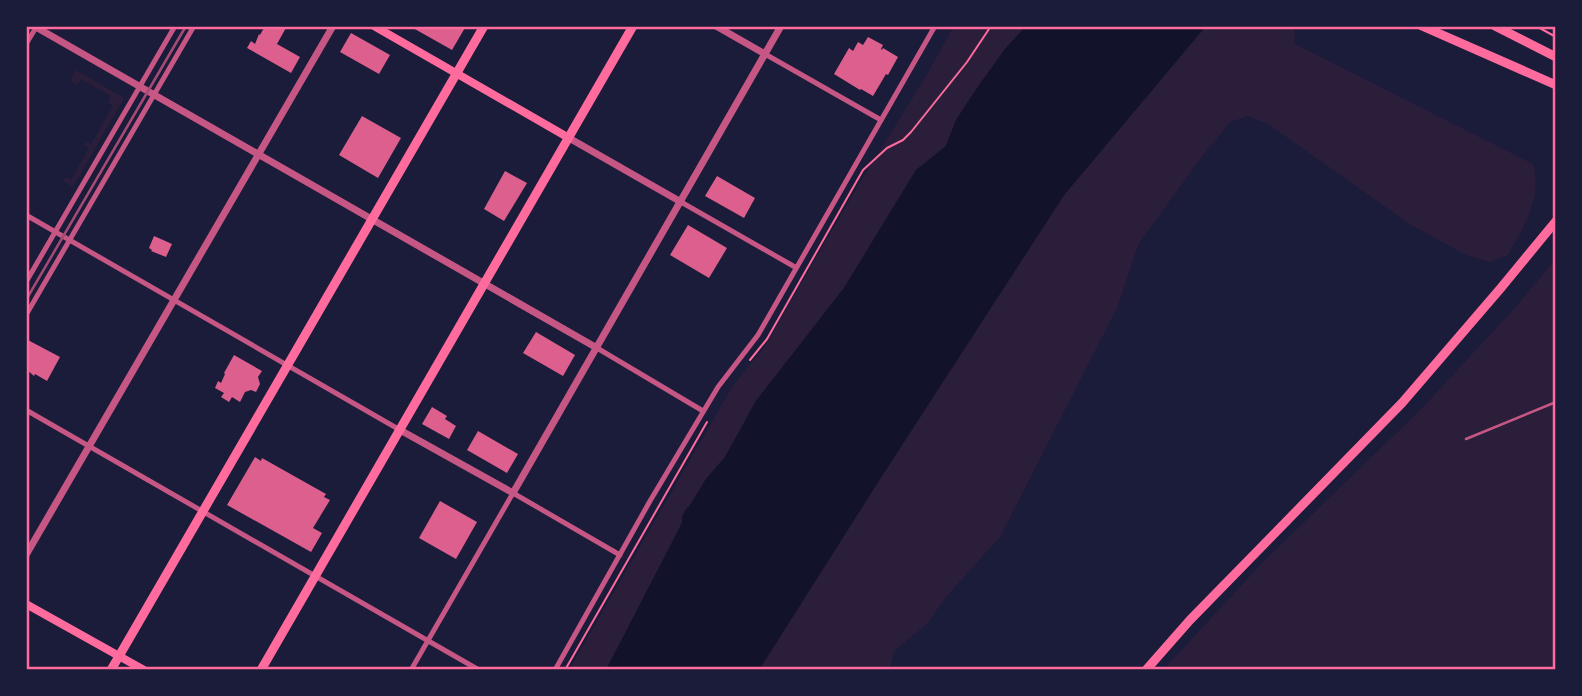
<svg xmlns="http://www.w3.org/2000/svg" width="1582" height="696" font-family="Figtree,sans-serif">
  <rect width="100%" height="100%" fill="#1b1b3a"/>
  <g fill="#2a1e3b">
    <path d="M954 26H1026L1005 49 977 88 956 120 946 146 916 170 844 288 756 401 725 457 706 479 690 505 686 509 682 517V523L606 670H569L733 385 763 349 859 184 923 81Z"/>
    <path d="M1206 26H1294L1295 44 1533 164C1543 198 1524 226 1508 255L1490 262 1468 256 1411 225 1268 124 1248 116 1230 122 1201 158 1139 243 1118 306 1000 537 945 598 928 623 894 651 890 670H759L880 479 1064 195Z"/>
    <path d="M76 70 124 98 73 187 63 181 65 177 71 180 89 148 84 145 86 142 91 144 113 106 108 102 111 96 81 79 77 85 70 81Z"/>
    <path d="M1556 259V670H1163L1263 562 1421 409 1512 311Z"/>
  </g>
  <path fill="#12122b" d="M1026 26H1206L1064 195 880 479 759 670H606L682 523V517L686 509 690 505 706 479 725 457 756 401 844 288 916 170 946 146 956 120 977 88 1005 49Z"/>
  <g fill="#dd5f8e">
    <path d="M265 26H287L277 44 300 57 291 73 247 48 251 41 255 44 259 34 260 35Z"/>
    <path d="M415 26H466L452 50 413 28Z"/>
    <path d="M351 33 390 55 379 74 340 52Z"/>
    <path d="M868 37 883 45 881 49 882 50 883 48 898 57 888 75 886 74 873 96 861 89 860 90 834 74 849 48 853 51 858 42 863 45Z"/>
    <path d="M362 116 401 138 378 178 339 155Z"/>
    <path d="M505 171 527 183 504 221 484 209Z"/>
    <path d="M717 176 755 198 744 218 705 196Z"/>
    <path d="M688 225 727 248 709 278 670 255Z"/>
    <path d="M154 236 172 244 166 257 151 251 152 250 149 248Z"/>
    <path d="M536 332 575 355 563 376 523 353Z"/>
    <path d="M26 339 60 357 47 381 35 374 34 376 26 369Z"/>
    <path d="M234 355 262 371 258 377 260 384 256 392 251 390 245 392 240 402 232 397 229 402 221 397 224 393 215 388 218 381 221 383 225 374 224 373Z"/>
    <path d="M432 407 447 416 445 419 456 426 449 439 422 424Z"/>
    <path d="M478 431 518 454 507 473 467 450Z"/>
    <path d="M255 457 261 461 262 458 326 494 324 497 330 500 313 528 322 533 311 552 227 505Z"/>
    <path d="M440 501 477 522 456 559 419 538Z"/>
  </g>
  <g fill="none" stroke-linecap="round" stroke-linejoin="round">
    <g stroke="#ff6b9d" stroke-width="2">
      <path d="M1536 26 1556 37"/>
      <path d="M750 360 767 339 863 170 887 148 903 140 911 132 967 62 991 26"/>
      <path d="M565 670 707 422"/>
    </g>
    <path stroke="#c65784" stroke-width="2.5" d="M1466 439 1556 402"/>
    <g stroke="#c65784" stroke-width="5">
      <path d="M26 44 37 26"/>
      <path d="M765 54 881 120"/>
      <path d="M681 202 795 267"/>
      <path d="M26 215 400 430"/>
      <path d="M26 282 175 26"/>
      <path d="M26 315 194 26"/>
      <path d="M597 348 703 411"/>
      <path d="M26 410 479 670"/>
      <path d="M411 670 513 493 620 555"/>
      <path d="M555 670 650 501 718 387 758 335 935 26"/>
    </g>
    <g stroke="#c65784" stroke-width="7">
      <path d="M34 26 597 348"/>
      <path d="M716 26 765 54"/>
      <path d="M569 138 681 202"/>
      <path d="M400 430 513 493 781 26"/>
      <path d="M26 555 333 26"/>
    </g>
    <g stroke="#ff6b9d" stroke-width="8">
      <path d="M374 26 569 138"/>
      <path d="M26 604 144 670"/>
    </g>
    <g stroke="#ff6b9d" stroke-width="9">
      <path d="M1422 26 1556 85"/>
      <path d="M1495 26 1556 57"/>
      <path d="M111 670 484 26"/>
      <path d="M261 670 633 26"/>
      <path d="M1146 670 1190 620 1402 403 1500 289 1556 221"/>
    </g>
    <path stroke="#a44b75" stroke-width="2.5" d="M26 300 186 26"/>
  </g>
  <rect width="1582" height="696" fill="none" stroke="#1b1b3a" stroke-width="56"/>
  <rect x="28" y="28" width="1526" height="640" fill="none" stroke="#ff6b9d" stroke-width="2.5"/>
</svg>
